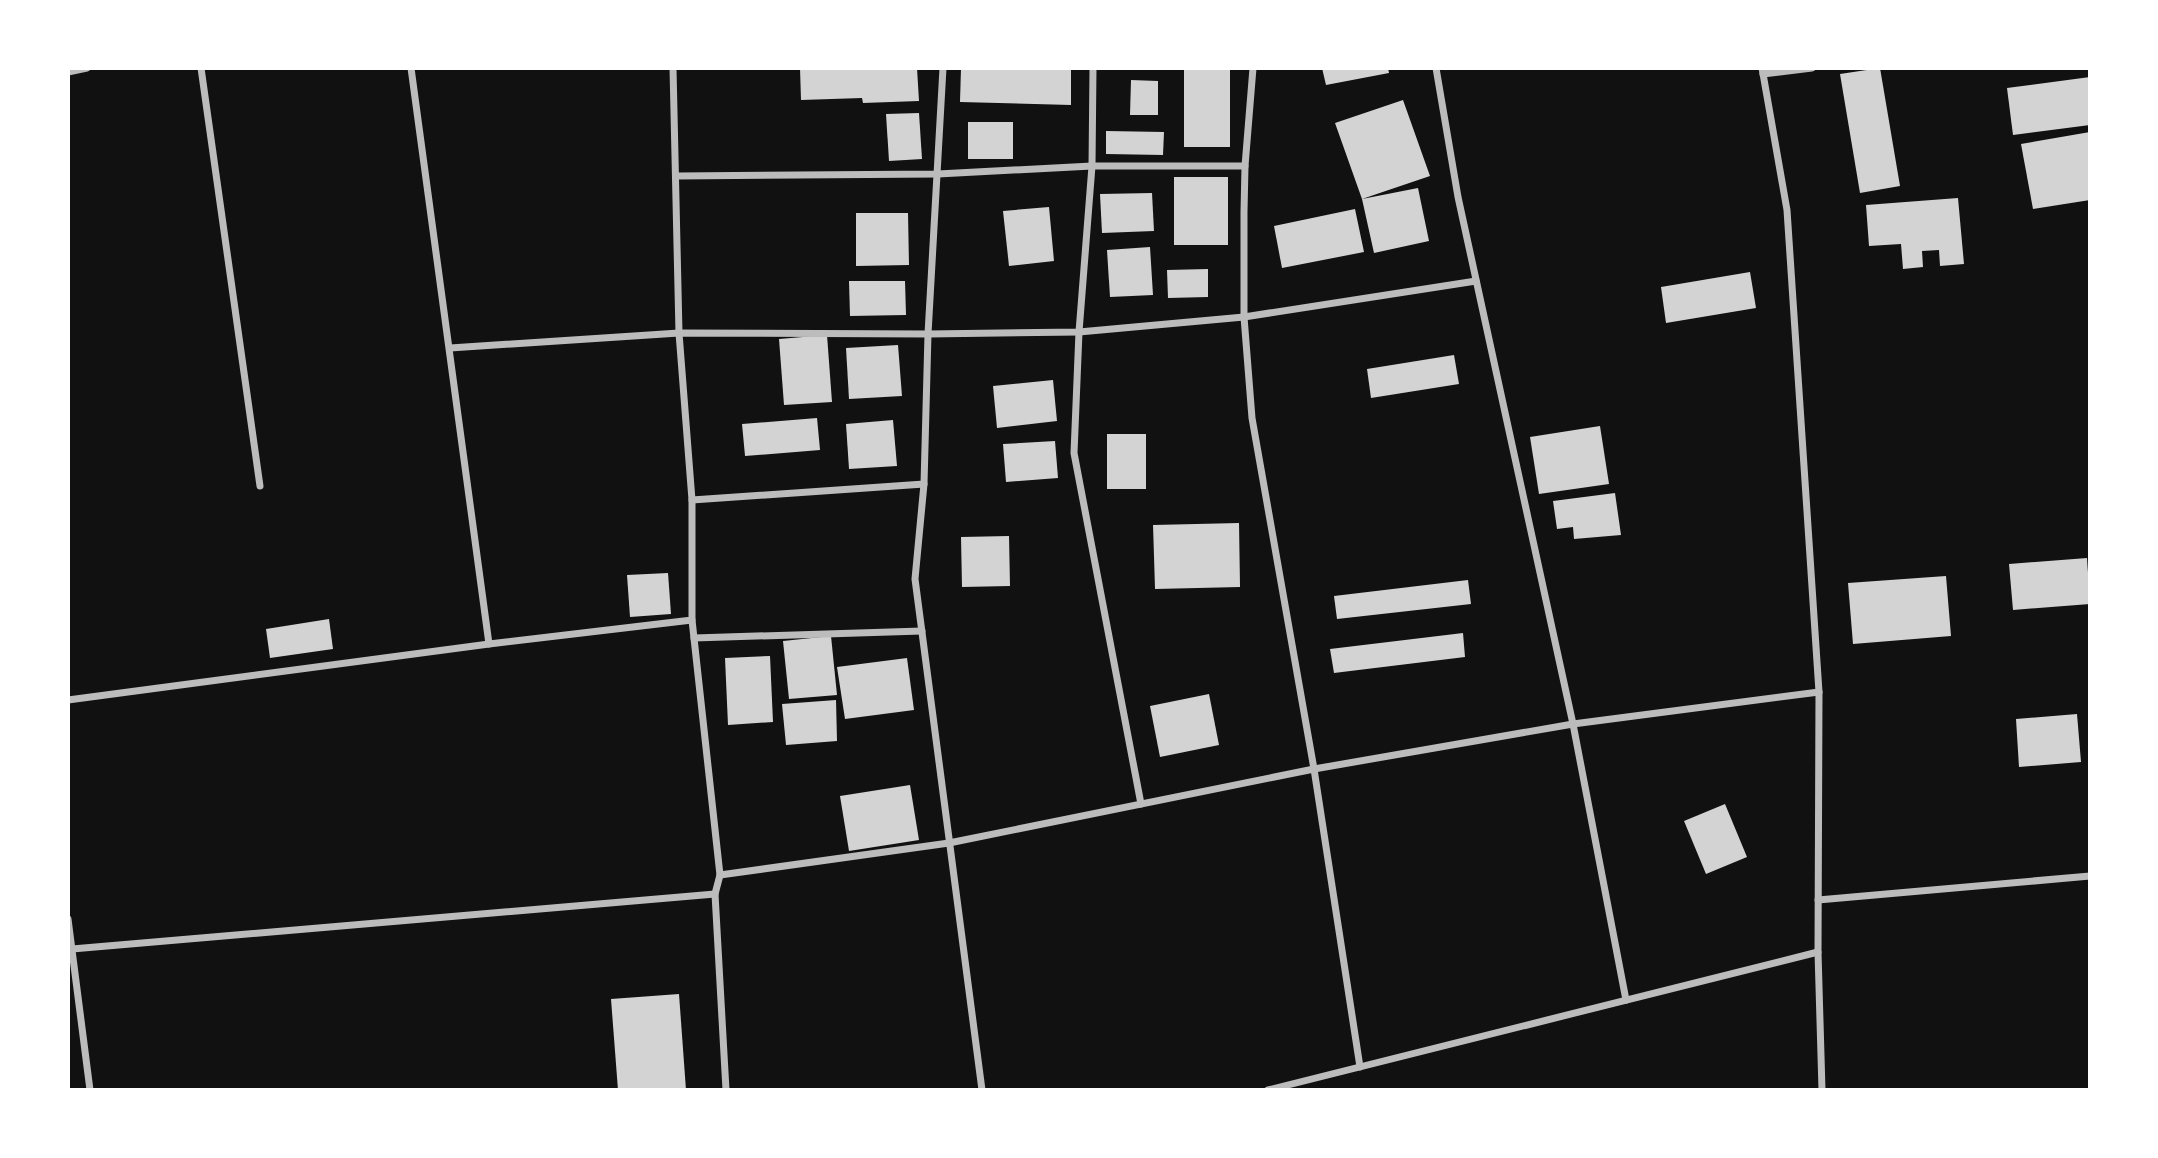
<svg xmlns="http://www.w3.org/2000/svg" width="2158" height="1158" font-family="Montserrat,sans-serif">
  <rect width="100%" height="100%" fill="#111"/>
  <g fill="#d3d3d3">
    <path d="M800 68H917L919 101 863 103 862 98 801 100Z"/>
    <path d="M961 68H1071V105L960 102Z"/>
    <rect x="1184" y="68" width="46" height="79"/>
    <path d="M1322 68H1388L1389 73 1326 85Z"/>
    <path d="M1880 68 1900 186 1860 193 1840 74Z"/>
    <path d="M2090 77V125L2013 135 2007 88Z"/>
    <path d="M1131 80 1158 81V115H1130Z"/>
    <path d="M1403 100 1430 176 1362 199 1418 188 1429 241 1374 253 1362 199 1335 123Z"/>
    <path d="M919 113 922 159 889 161 886 114Z"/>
    <rect x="968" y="122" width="45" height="37"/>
    <path d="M1106 131 1164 132 1163 155 1106 154Z"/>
    <path d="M2090 132V200L2033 209 2021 144Z"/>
    <rect x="1174" y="177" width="54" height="68"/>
    <path d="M1152 193 1154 231 1102 233 1100 194Z"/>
    <path d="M1958 198 1964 264 1940 266 1939 250 1922 251 1923 267 1903 269 1901 244 1869 246 1866 205Z"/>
    <path d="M1049 207 1054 261 1009 266 1003 211Z"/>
    <path d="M1355 209 1364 252 1282 268 1274 226Z"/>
    <path d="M856 213H908L909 265 856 266Z"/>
    <path d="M1150 247 1153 295 1110 297 1107 250Z"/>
    <path d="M1208 269V297L1168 298 1167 270Z"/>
    <path d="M1750 272 1756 308 1666 323 1661 287Z"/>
    <path d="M849 281H905L906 315 850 316Z"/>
    <path d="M827 335 832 402 784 405 779 339Z"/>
    <path d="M898 345 902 396 849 399 846 348Z"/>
    <path d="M1454 355 1459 384 1371 398 1367 369Z"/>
    <path d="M1053 380 1057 421 997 428 993 386Z"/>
    <path d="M817 418 820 450 745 456 742 424Z"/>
    <path d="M893 420 897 466 849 469 846 424Z"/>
    <path d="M1600 426 1609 484 1539 494 1530 437Z"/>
    <rect x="1107" y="434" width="39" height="55"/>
    <path d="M1055 441 1058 478 1006 482 1003 444Z"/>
    <path d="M1615 493 1621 535 1574 539 1573 527 1557 529 1553 501Z"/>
    <path d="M1239 523 1240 587 1155 589 1153 525Z"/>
    <path d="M1009 536 1010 586 962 587 961 537Z"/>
    <path d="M2087 558 2090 604 2013 610 2009 564Z"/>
    <path d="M668 573 671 614 630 617 627 575Z"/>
    <path d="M1946 576 1951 636 1853 644 1848 583Z"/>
    <path d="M1468 580 1471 604 1337 619 1334 596Z"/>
    <path d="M329 619 333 649 270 658 266 629Z"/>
    <path d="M1463 633 1465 657 1334 673 1330 649Z"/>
    <path d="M831 636 837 695 789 699 783 641Z"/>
    <path d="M770 656 773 722 728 725 725 658Z"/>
    <path d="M907 658 914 710 845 719 837 667Z"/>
    <path d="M1209 694 1219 745 1160 757 1150 706Z"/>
    <path d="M836 700 837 741 786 745 782 704Z"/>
    <path d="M2077 714 2081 762 2019 767 2016 719Z"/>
    <path d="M910 785 919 840 849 851 840 796Z"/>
    <path d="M1725 804 1747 857 1706 874 1684 821Z"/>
    <path d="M679 994 686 1090H618L611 999Z"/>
  </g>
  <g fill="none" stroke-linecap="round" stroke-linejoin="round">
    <g stroke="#bcbcbc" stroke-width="7">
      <path d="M201 68 260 486"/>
      <path d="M411 68 489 644"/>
      <path d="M943 68 928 334 924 484 915 579 982 1090"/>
      <path d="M1093 68 1092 166 1079 332 1074 453 1141 804"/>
      <path d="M1253 68 1245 166 1244 212V317L1252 418 1314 769 1360 1067"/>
      <path d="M1436 68 1458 197 1573 724 1626 1000"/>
      <path d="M68 72 87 68"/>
      <path d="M1763 74 1812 68"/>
      <path d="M677 176 938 174 1092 166H1245"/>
      <path d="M450 348 679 333 928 334 1079 332 1244 317 1476 281"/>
      <path d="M692 500 924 484"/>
      <path d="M692 620 720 875 949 843 1314 769 1573 724 1819 692 1787 210 1762 68"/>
      <path d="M694 638 922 631"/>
      <path d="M1819 692 1818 952 1822 1090"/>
      <path d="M68 700 489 644 692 620V500L679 333 673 68"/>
      <path d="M720 875 715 894 726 1090"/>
      <path d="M1818 900 2090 876"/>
      <path d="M68 919 90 1090"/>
      <path d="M72 949 715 894"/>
      <path d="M1268 1090 1818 952"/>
    </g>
  </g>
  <rect width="2158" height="1158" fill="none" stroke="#ffffff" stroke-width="140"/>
</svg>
